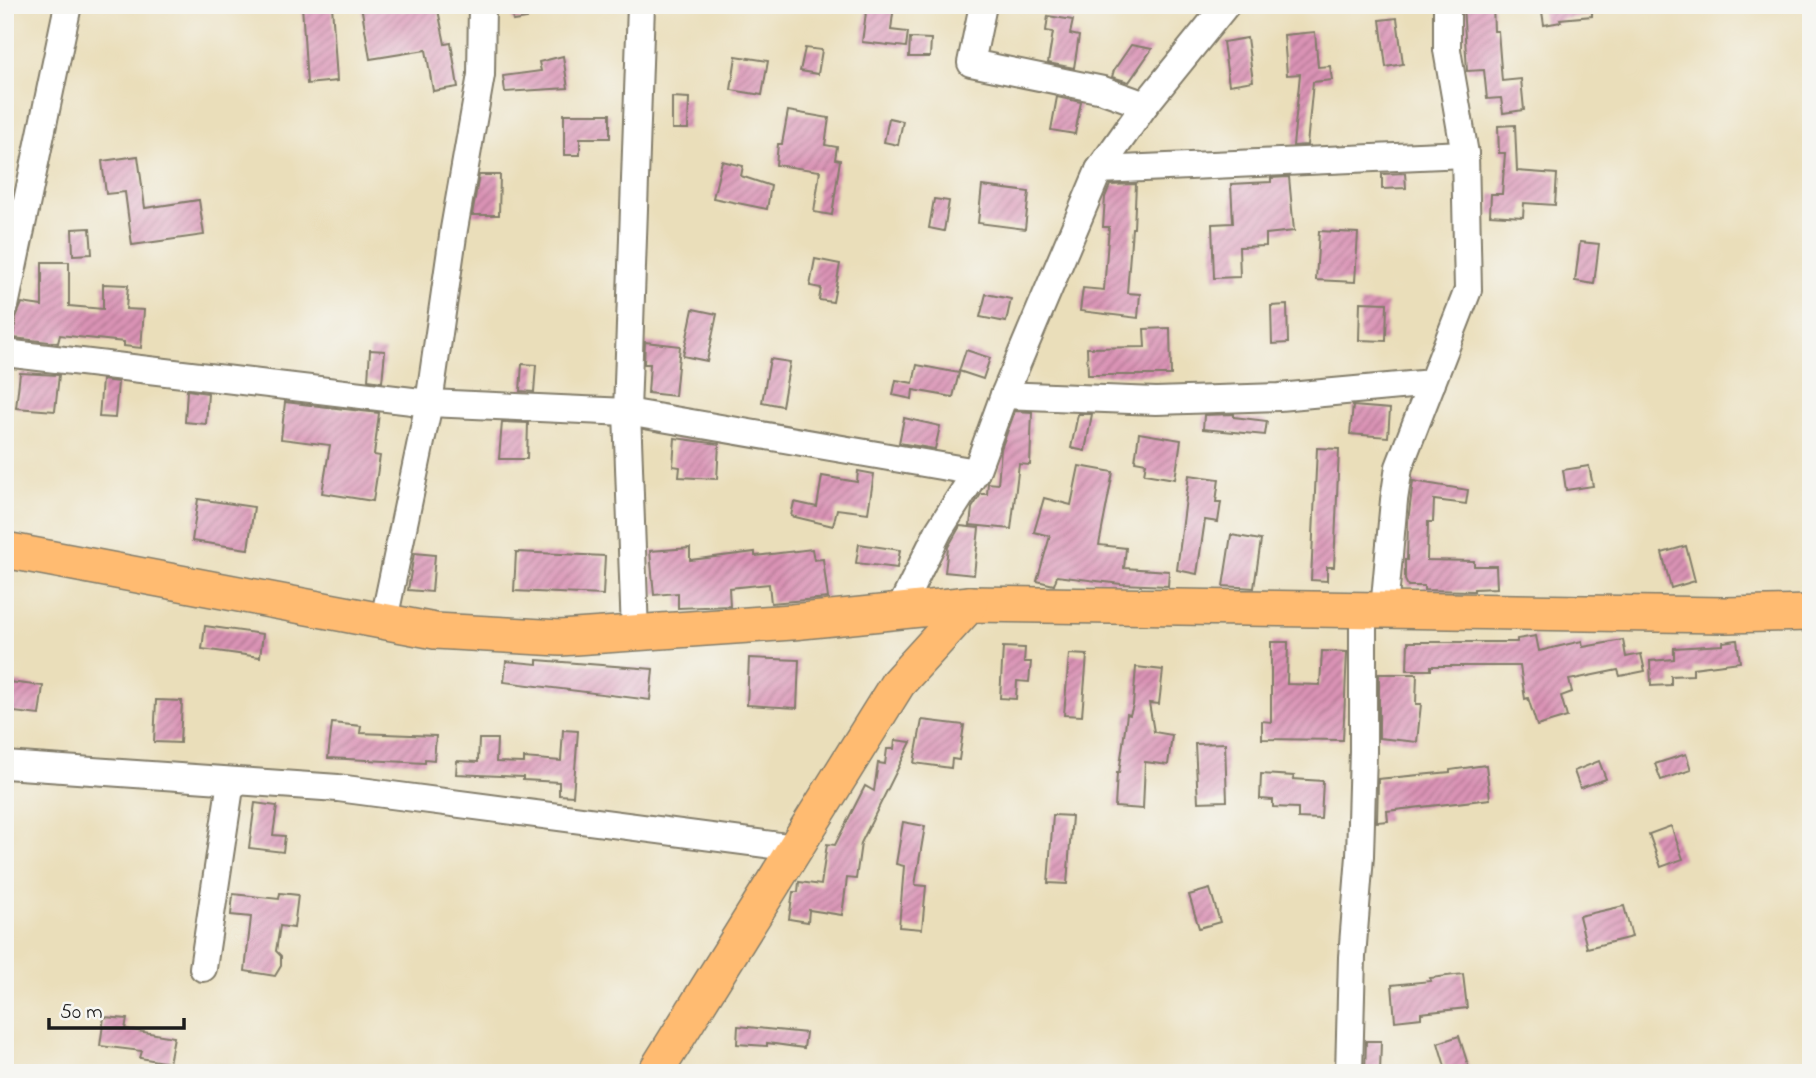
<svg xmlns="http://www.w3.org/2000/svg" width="1816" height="1078" font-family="'Indie Flower',sans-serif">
  <defs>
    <pattern id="building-hatch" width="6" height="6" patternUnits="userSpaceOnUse" patternTransform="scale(1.75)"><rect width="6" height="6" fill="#da93b5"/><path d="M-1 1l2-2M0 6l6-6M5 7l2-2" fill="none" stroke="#b07792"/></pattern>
  </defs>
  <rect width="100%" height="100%" fill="#f6f6f2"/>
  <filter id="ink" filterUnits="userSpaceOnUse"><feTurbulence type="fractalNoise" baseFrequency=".0143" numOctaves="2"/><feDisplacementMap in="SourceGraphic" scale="14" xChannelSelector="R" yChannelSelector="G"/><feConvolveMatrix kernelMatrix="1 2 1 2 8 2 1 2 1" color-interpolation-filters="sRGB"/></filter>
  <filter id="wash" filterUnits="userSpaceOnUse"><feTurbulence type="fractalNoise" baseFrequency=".00686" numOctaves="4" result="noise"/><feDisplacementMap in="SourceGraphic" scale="28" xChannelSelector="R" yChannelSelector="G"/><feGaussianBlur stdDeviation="1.57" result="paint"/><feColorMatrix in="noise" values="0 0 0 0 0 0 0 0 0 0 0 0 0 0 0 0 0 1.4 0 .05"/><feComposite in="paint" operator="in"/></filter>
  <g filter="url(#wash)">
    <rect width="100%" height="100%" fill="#eadeba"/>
    <g id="blocks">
      <g fill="url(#building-hatch)">
        <path d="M302 5H332L337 81 307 84Z"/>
        <path d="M361 5H400L401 11 437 5 445 44 451 43 458 87 433 91 426 50 370 59Z"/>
        <path d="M511 5H525L527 19 513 21Z"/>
        <path d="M867 5H894L891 30 908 32 906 47 862 42Z"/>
        <path d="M1463 5H1493L1494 31H1498L1502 81 1521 79 1524 110 1503 113 1501 98 1487 99 1484 70 1467 71Z"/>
        <path d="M1541 5H1592V16L1560 19 1561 22 1544 25Z"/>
        <path d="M1048 16 1073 20 1070 34 1079 36 1074 68 1048 63 1053 32 1046 31Z"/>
        <path d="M1397 18 1403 64 1386 67 1380 20Z"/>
        <path d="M1315 32 1318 67 1330 66 1332 80 1313 82 1307 145 1293 146 1300 74 1287 75 1284 35Z"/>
        <path d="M910 38 931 39 930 57H909Z"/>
        <path d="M1247 38 1253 81 1229 85 1223 42Z"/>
        <path d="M1131 45 1152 49 1129 82 1112 77 1114 70Z"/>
        <path d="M805 48 822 50 818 74 800 71Z"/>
        <path d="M563 56 568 88 505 92 503 76 541 71 539 62Z"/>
        <path d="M736 56 768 61 762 95 731 90Z"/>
        <path d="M672 97 689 98 688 129H672Z"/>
        <path d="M1057 97 1081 102 1075 134 1051 130Z"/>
        <path d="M788 111 829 118 825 145 837 147 835 159 840 160 832 215 814 212 820 171 776 165 778 144H782Z"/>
        <path d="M564 114H610V138H580V155H564Z"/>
        <path d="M889 118 903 121 898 145 884 142Z"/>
        <path d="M1515 125 1517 171 1557 174 1555 205 1524 203 1523 217 1490 215 1491 194H1502L1505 153H1499L1498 126Z"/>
        <path d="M138 156 145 208 199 200 204 235 132 245 125 192 106 194 102 161Z"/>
        <path d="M722 161 743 166 741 176 771 186 767 209 713 198Z"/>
        <path d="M1405 173 1406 188 1382 189V174Z"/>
        <path d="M479 175H500L499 215H472Z"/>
        <path d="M1289 177 1294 231 1266 234V246L1239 247 1240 277 1214 278 1212 224 1233 223 1231 184 1271 182V178Z"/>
        <path d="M1136 184 1134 228H1132L1127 293 1140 294 1138 318 1080 311 1083 288 1104 290 1109 227H1103L1105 197 1110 185Z"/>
        <path d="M982 186 1029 192 1025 229 978 223Z"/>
        <path d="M934 199 949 201 944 231 929 228Z"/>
        <path d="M90 228 92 254 73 255 72 229Z"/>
        <path d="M1319 231 1358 233 1355 282 1316 280Z"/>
        <path d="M1580 242 1599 244 1594 284 1575 281Z"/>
        <path d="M815 259 840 264 833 302 819 300 821 288 810 286Z"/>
        <path d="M42 262H69V306L103 309V284L128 285 126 309 144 310 141 348 124 346V342L60 335 58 343 13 338 16 317 22 303 42 306Z"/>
        <path d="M986 294 1011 299 1006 322 980 317Z"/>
        <path d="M1360 302 1387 303 1386 341 1359 340Z"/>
        <path d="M1287 305 1288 343 1272 344 1271 306Z"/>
        <path d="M693 309 717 314 707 361 683 356Z"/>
        <path d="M1170 328 1171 375H1088L1087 348 1145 347 1144 329Z"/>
        <path d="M645 342 680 346 675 396 648 393 650 364H644Z"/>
        <path d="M370 350 385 351 382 382 368 380Z"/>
        <path d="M966 350 990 358 983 379 959 371Z"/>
        <path d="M770 359 790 362 782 406 762 402Z"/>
        <path d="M522 364 536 365 534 392 520 391Z"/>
        <path d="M917 365 959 373 953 397 913 390 912 399 893 395 896 380 913 383Z"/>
        <path d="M20 373 59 375 55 411 16 408Z"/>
        <path d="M102 380 118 382 115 418 99 417Z"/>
        <path d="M187 390 208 393 206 424 185 422Z"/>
        <path d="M285 402 379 413 374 455 380 456 373 501 322 493 330 445 281 439Z"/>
        <path d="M1353 406 1390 409 1388 437 1350 434Z"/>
        <path d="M1015 411 1032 412 1030 465 1019 464 1011 529 970 525 972 508 981 494H987L988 483 998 484 1001 449Z"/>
        <path d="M1078 414H1092L1085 451 1071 448Z"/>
        <path d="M1234 414V417L1267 421 1265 435 1203 429 1204 415Z"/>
        <path d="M904 418 940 426 935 449 899 443Z"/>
        <path d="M502 422 528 423 527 459H499Z"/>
        <path d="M1139 433 1181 440 1175 479 1144 474 1146 463 1135 461Z"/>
        <path d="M675 438 719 444 717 479 679 477 680 467 673 466Z"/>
        <path d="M1317 448 1339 449 1334 567H1327V581L1311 580Z"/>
        <path d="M1079 466 1113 472 1099 545 1126 548 1124 568 1169 571 1168 586 1121 584 1057 576 1054 585 1037 581 1050 536 1034 532 1044 498 1071 505Z"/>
        <path d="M1589 466 1593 486 1566 490 1563 470Z"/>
        <path d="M858 471 874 474 868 513 837 509 833 526 791 516 794 502 817 507 822 476 857 482Z"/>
        <path d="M1189 475 1219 479 1216 502H1221L1218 522 1205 520 1197 574 1177 570Z"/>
        <path d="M1413 481 1468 490 1466 504 1434 500 1433 522H1428L1427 560 1474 561V566H1496L1497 588 1474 589V591L1424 590V586H1408L1405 580V560H1407L1408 521Z"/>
        <path d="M198 499 254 507 248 549 192 541Z"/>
        <path d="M960 526 979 528 974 575 945 572 948 547Z"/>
        <path d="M1231 535 1261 540 1254 588 1223 586Z"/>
        <path d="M859 544 900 550 897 568 856 563Z"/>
        <path d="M1686 546 1695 581 1671 588 1662 553Z"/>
        <path d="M690 548V560L755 552V556L812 549 814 560 823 559 828 598 771 603 769 584 729 588 730 606 678 608V593L654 595 650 551Z"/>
        <path d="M516 552 605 556 603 595 514 591Z"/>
        <path d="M414 553 435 555 432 592 408 590Z"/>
        <path d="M205 626 263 634 260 657 202 649Z"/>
        <path d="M1536 636 1539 651 1582 641 1583 647 1623 640 1626 657 1641 654 1645 671 1620 676 1618 670 1569 680 1572 692 1561 696 1567 717 1537 726 1528 698 1525 699 1520 666H1431V670H1407L1408 642H1517V639Z"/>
        <path d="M1737 640 1740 662 1693 668V675L1671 676V685L1651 686 1650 661 1674 659V648L1723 645V642Z"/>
        <path d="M1271 642H1288L1287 684 1320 685 1322 651 1347 652 1343 740 1262 739V721L1271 722Z"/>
        <path d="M1003 647 1025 648 1024 662H1031L1029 682 1017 681 1016 699 1000 698Z"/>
        <path d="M1069 654 1087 655 1082 716 1064 715Z"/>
        <path d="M749 658 799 660 797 708 747 705Z"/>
        <path d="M537 660 653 669 650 700 504 682 506 661 537 664Z"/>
        <path d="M1136 667 1163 670 1159 704 1149 703 1154 732 1172 735 1168 765 1145 762 1143 809 1115 807 1117 773H1119L1127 714 1130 715 1133 705Z"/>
        <path d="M1379 674H1417L1416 704H1421L1417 742 1379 738Z"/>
        <path d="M9 682 43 686 39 715 5 711Z"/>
        <path d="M156 700 182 701 180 743 154 742Z"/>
        <path d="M922 720 964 725 959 760 952 759 951 768 914 763Z"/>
        <path d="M332 723 361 726 360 733 436 736 434 760 425 759V763L328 758Z"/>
        <path d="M563 730 578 731 573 796 559 795V782L523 780V777L456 774 457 761 478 762 479 739H497L496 762 524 763V758L561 761Z"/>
        <path d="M895 740 911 742 861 843 856 879 847 878 842 915 809 910 808 922 789 919 793 892H798L799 882 821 885 827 844 835 845 865 786 874 791 878 763 885 764 887 749H894Z"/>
        <path d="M1225 743 1227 801 1198 802 1195 744Z"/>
        <path d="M1686 754 1691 770 1661 780 1655 764Z"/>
        <path d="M1599 761 1606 779 1580 788 1574 771Z"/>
        <path d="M1486 765 1490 799 1387 811 1388 821 1377 822 1378 779 1450 772V770Z"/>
        <path d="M1261 774 1294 776 1293 779 1323 781 1321 819 1298 818V808L1273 807V800L1260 799Z"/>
        <path d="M255 803 277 806 273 835 285 836 283 852 249 848Z"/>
        <path d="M1053 815 1072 816 1067 884 1048 883Z"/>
        <path d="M903 822 925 826 915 885 926 886 922 929 899 927 904 866 896 864Z"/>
        <path d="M1671 826 1683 859 1661 867 1649 834Z"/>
        <path d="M1210 889 1220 922 1199 928 1189 895Z"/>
        <path d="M280 893 298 895 294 928 280 926 276 951 281 956V966L275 976 245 971 251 917 231 915 233 894 279 899Z"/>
        <path d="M1624 906 1632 937 1587 948 1579 916Z"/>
        <path d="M1463 974 1467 1008 1421 1013V1018L1395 1021 1392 985 1431 981 1430 978Z"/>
        <path d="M104 1017 127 1019 125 1029 174 1037 169 1063 140 1058 142 1051 100 1046Z"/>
        <path d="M738 1026 806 1033 804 1048 767 1043V1046L737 1044Z"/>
        <path d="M1459 1036 1469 1068 1447 1073 1438 1043Z"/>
        <path d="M1366 1041H1381L1380 1073H1365Z"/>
      </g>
    </g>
  </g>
  <g filter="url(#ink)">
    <use href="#blocks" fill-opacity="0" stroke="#837d6b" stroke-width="2"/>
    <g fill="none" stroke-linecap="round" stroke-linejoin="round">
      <g stroke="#837d6b" stroke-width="30">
        <g id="minor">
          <path d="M983 5 971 63 1103 90 1145 105"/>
          <path d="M1099 170 1465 154"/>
          <path d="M5 306 68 5"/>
          <path d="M5 353 429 403 627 412 976 472"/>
          <path d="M1004 395 1156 401 1279 397 1432 383"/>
          <path d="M1384 610 1394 500 1399 467 1468 290 1465 154 1447 50V5"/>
          <path d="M899 611 939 530 976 472 1004 395 1099 170 1145 105 1226 5"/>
          <path d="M384 620 429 403 454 229 481 75 482 5"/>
          <path d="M635 633 627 412 641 5"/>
          <path d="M5 765 338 788 795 848"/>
          <path d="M203 968 231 781"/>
          <path d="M1349 1073 1352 957 1360 856 1363 751V610"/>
        </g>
      </g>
      <g stroke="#837d6b" stroke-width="38">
        <g id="major">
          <path d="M5 550 435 631 560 638 792 622 970 604 1726 615 1811 613"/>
          <path d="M655 1073 898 683 970 604"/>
        </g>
      </g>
      <use href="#minor" stroke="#fff" stroke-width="26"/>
      <use href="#major" stroke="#ffbb71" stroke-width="35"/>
    </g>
  </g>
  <rect width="1816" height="1078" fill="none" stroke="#f6f6f2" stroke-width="28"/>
  <path d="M49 1018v10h135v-10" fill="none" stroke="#1c1c1c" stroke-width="3.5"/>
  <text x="60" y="1018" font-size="21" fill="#1c1c1c" stroke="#f6f6f2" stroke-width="5" paint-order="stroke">50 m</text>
</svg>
